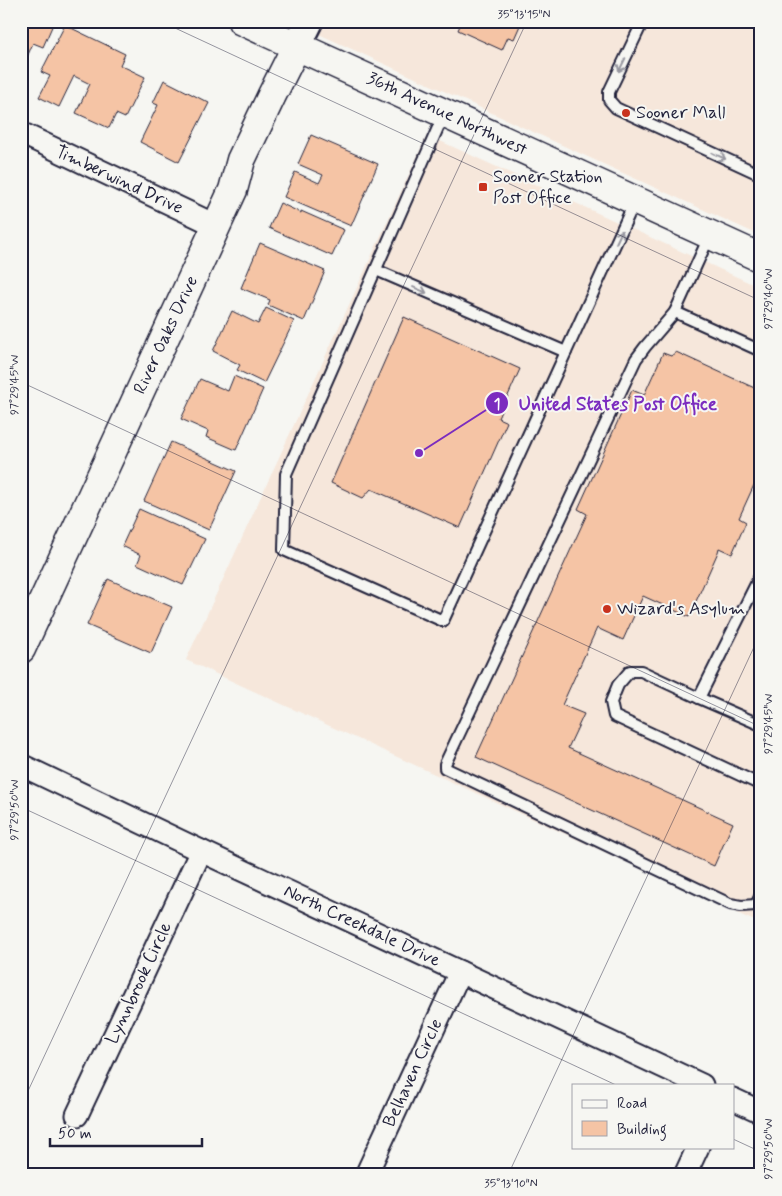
<svg xmlns="http://www.w3.org/2000/svg" width="782" height="1196" font-family="Mynerve,sans-serif">
  <rect width="100%" height="100%" fill="#f6f6f2"/>
  <filter id="ink" filterUnits="userSpaceOnUse"><feTurbulence type="fractalNoise" baseFrequency=".02" numOctaves="2"/><feDisplacementMap in="SourceGraphic" scale="10" xChannelSelector="R" yChannelSelector="G"/><feConvolveMatrix kernelMatrix="1 2 1 2 8 2 1 2 1" color-interpolation-filters="sRGB"/></filter>
  <g filter="url(#ink)">
    <g fill="#f6e7db">
      <path d="M314 21H761V236L310 30Z"/>
      <path d="M427 135 761 288V924L186 660Z"/>
    </g>
    <g fill="#f5c4a5" stroke="#22223b">
      <path d="M21 21 54 22 43 47 33 43 24 64 21 63Z"/>
      <path d="M462 21H522L514 39 508 37 502 50 458 30Z"/>
      <path d="M65 25 125 54 120 65 145 77 125 118 116 114 109 128 76 113 90 84 74 76 59 107 39 97 50 76 41 72Z"/>
      <path d="M164 80 209 103 179 162 140 142 158 105 153 103Z"/>
      <path d="M311 135 378 164 351 226 284 197 295 172 319 183 323 175 298 164Z"/>
      <path d="M280 203 301 213V211L344 230 332 256 269 228Z"/>
      <path d="M260 243 325 271 304 321 268 305 270 300 241 288Z"/>
      <path d="M266 308 294 321 264 383 237 370 240 365 213 351 232 311 258 324Z"/>
      <path d="M404 317 520 369 498 418 507 422 460 528 371 489 363 498 331 483Z"/>
      <path d="M676 352 761 391V478L757 487 754 485 739 518 746 522 732 554 719 548 718 552 689 617 643 596 623 640 597 628 562 705 584 714 568 748 733 823 714 866 476 757 587 514 578 509 632 390 644 395 663 353 671 356Z"/>
      <path d="M234 376 263 389 236 450 206 437 208 431 181 419 200 379 228 391Z"/>
      <path d="M171 442 236 471 209 530 144 501Z"/>
      <path d="M139 509 205 539 183 585 137 564 141 555 122 546Z"/>
      <path d="M108 579 172 607 151 653 87 625Z"/>
    </g>
    <g fill="none" stroke-linecap="round" stroke-linejoin="round">
      <g stroke="#22223b" stroke-width="14">
        <g id="lane">
          <path d="M643 21 609 92V100L616 108 761 175"/>
          <path d="M444 114 286 474 284 550 443 621 635 201"/>
          <path d="M709 237 675 312 761 351"/>
          <path d="M376 270 566 352"/>
          <path d="M675 312 645 347 636 359 445 764V768L730 904 741 906 756 905"/>
          <path d="M761 574 699 698 761 725"/>
          <path d="M699 698 641 671H630L618 685 611 702 614 716 761 785"/>
          <path d="M761 895 756 905 761 907"/>
        </g>
      </g>
      <g stroke="#22223b" stroke-width="25">
        <g id="street">
          <path d="M21 133 217 226"/>
          <path d="M21 765 201 851 702 1085"/>
          <path d="M733 1099 761 1112"/>
          <path d="M77 1115 201 851"/>
          <path d="M366 1175 460 972"/>
          <path d="M685 1175 698 1147"/>
        </g>
      </g>
      <g stroke="#22223b" stroke-width="31">
        <g id="secondary">
          <path d="M242 21 761 258"/>
          <path d="M21 649 233 190 241 160 272 95 309 21"/>
        </g>
      </g>
      <use href="#lane" stroke="#f6f6f2" stroke-width="10"/>
      <use href="#street" stroke="#f6f6f2" stroke-width="21"/>
      <use href="#secondary" stroke="#f6f6f2" stroke-width="28"/>
    </g>
    <defs><path id="oneway-shaft" d="M-6 0H5M1.5-3L5.5 0L1.5 3" fill="none" stroke-width="1.6" stroke-linecap="round" stroke-linejoin="round" transform="scale(1.25)"/></defs>
    <g stroke="#9797a0">
      <use href="#oneway-shaft" transform="translate(622 65) rotate(116)"/>
      <use href="#oneway-shaft" transform="translate(719 156) rotate(25)"/>
      <use href="#oneway-shaft" transform="translate(619 237) rotate(-65)"/>
      <use href="#oneway-shaft" transform="translate(420 290) rotate(23)"/>
    </g>
  </g>
  <path fill="none" stroke="#22223b" stroke-width="1" stroke-opacity="0.45" d="M160 21 761 301M21 382 761 727M21 807 616 1085M21 1106 527 21M733 1139 761 1152M508 1175 761 632"/>
  <g fill="#c8321e" stroke="#f6f6f2" stroke-width="2">
    <circle cx="626" cy="113" r="5"/>
    <rect x="478" y="182" width="10" height="10" rx="2.5"/>
    <circle cx="607" cy="609" r="5"/>
  </g>
  <g text-anchor="middle" dominant-baseline="central" stroke-width="4" stroke-linejoin="round" paint-order="stroke">
    <g font-size="18" fill="#22223b" stroke="#f6f6f2" text-anchor="start">
      <text x="636" y="113">Sooner Mall</text>
      <text x="493" y="177">Sooner Station<tspan x="493" dy="21">Post Office</tspan></text>
      <text x="617" y="609">Wizard's Asylum</text>
    </g>
    <g font-size="18" fill="#22223b" stroke="#f6f6f2">
      <text transform="translate(447 114) rotate(25)">36th Avenue Northwest</text>
      <text transform="translate(119 180) rotate(25)">Timberwind Drive</text>
      <text transform="translate(166 335) rotate(-65)">River Oaks Drive</text>
      <text transform="translate(362 926) rotate(25)">North Creekdale Drive</text>
      <text transform="translate(139 983) rotate(-65)">Lynnbrook Circle</text>
      <text transform="translate(413 1073) rotate(-65)">Belhaven Circle</text>
    </g>
  </g>
  <path fill="none" stroke="#7b2cbf" stroke-width="2" d="M419 453L497 403"/>
  <g fill="#7b2cbf" stroke="#f6f6f2" stroke-width="2">
    <circle cx="419" cy="453" r="5"/>
    <circle cx="497" cy="403" r="12"/>
  </g>
  <g font-size="15" text-anchor="middle" font-weight="bold" fill="#fff">
    <text x="497" y="409">1</text>
  </g>
  <g font-size="19" text-anchor="middle" font-weight="bold" fill="#7b2cbf" stroke="#f6f6f2" stroke-width="4" stroke-linejoin="round" paint-order="stroke">
    <text x="618" y="410">United States Post Office</text>
  </g>
  <rect width="782" height="1196" fill="none" stroke="#f6f6f2" stroke-width="55"/>
  <rect x="572" y="1084" width="162" height="65" fill="#f6f6f2" stroke="#a1a1a9"/>
  <rect x="582" y="1100" width="25" height="8" fill="#f6f6f2" stroke="#a1a1a9"/>
  <text x="617" y="1108" font-size="15" fill="#22223b">Road</text>
  <rect x="582" y="1121" width="25" height="15" fill="#f5c4a5" stroke="#a1a1a9"/>
  <text x="617" y="1134" font-size="15" fill="#22223b">Building</text>
  <path d="M50 1138v8h152v-8" fill="none" stroke="#22223b" stroke-width="2.5"/>
  <text x="58" y="1138" font-size="15" fill="#22223b" stroke="#f6f6f2" stroke-width="4" paint-order="stroke">50 m</text>
  <rect x="28" y="28" width="726" height="1140" fill="none" stroke="#22223b" stroke-width="2"/>
  <g font-size="12" text-anchor="middle" fill="#22223b">
    <text x="524" y="18">35°13'15"N</text>
    <text transform="translate(768 299) rotate(-90)" y="4">97°29'40"W</text>
    <text transform="translate(14 385) rotate(-90)" y="4">97°29'45"W</text>
    <text transform="translate(768 724) rotate(-90)" y="4">97°29'45"W</text>
    <text transform="translate(14 810) rotate(-90)" y="4">97°29'50"W</text>
    <text transform="translate(768 1149) rotate(-90)" y="4">97°29'50"W</text>
    <text x="511" y="1187">35°13'10"N</text>
  </g>
</svg>
